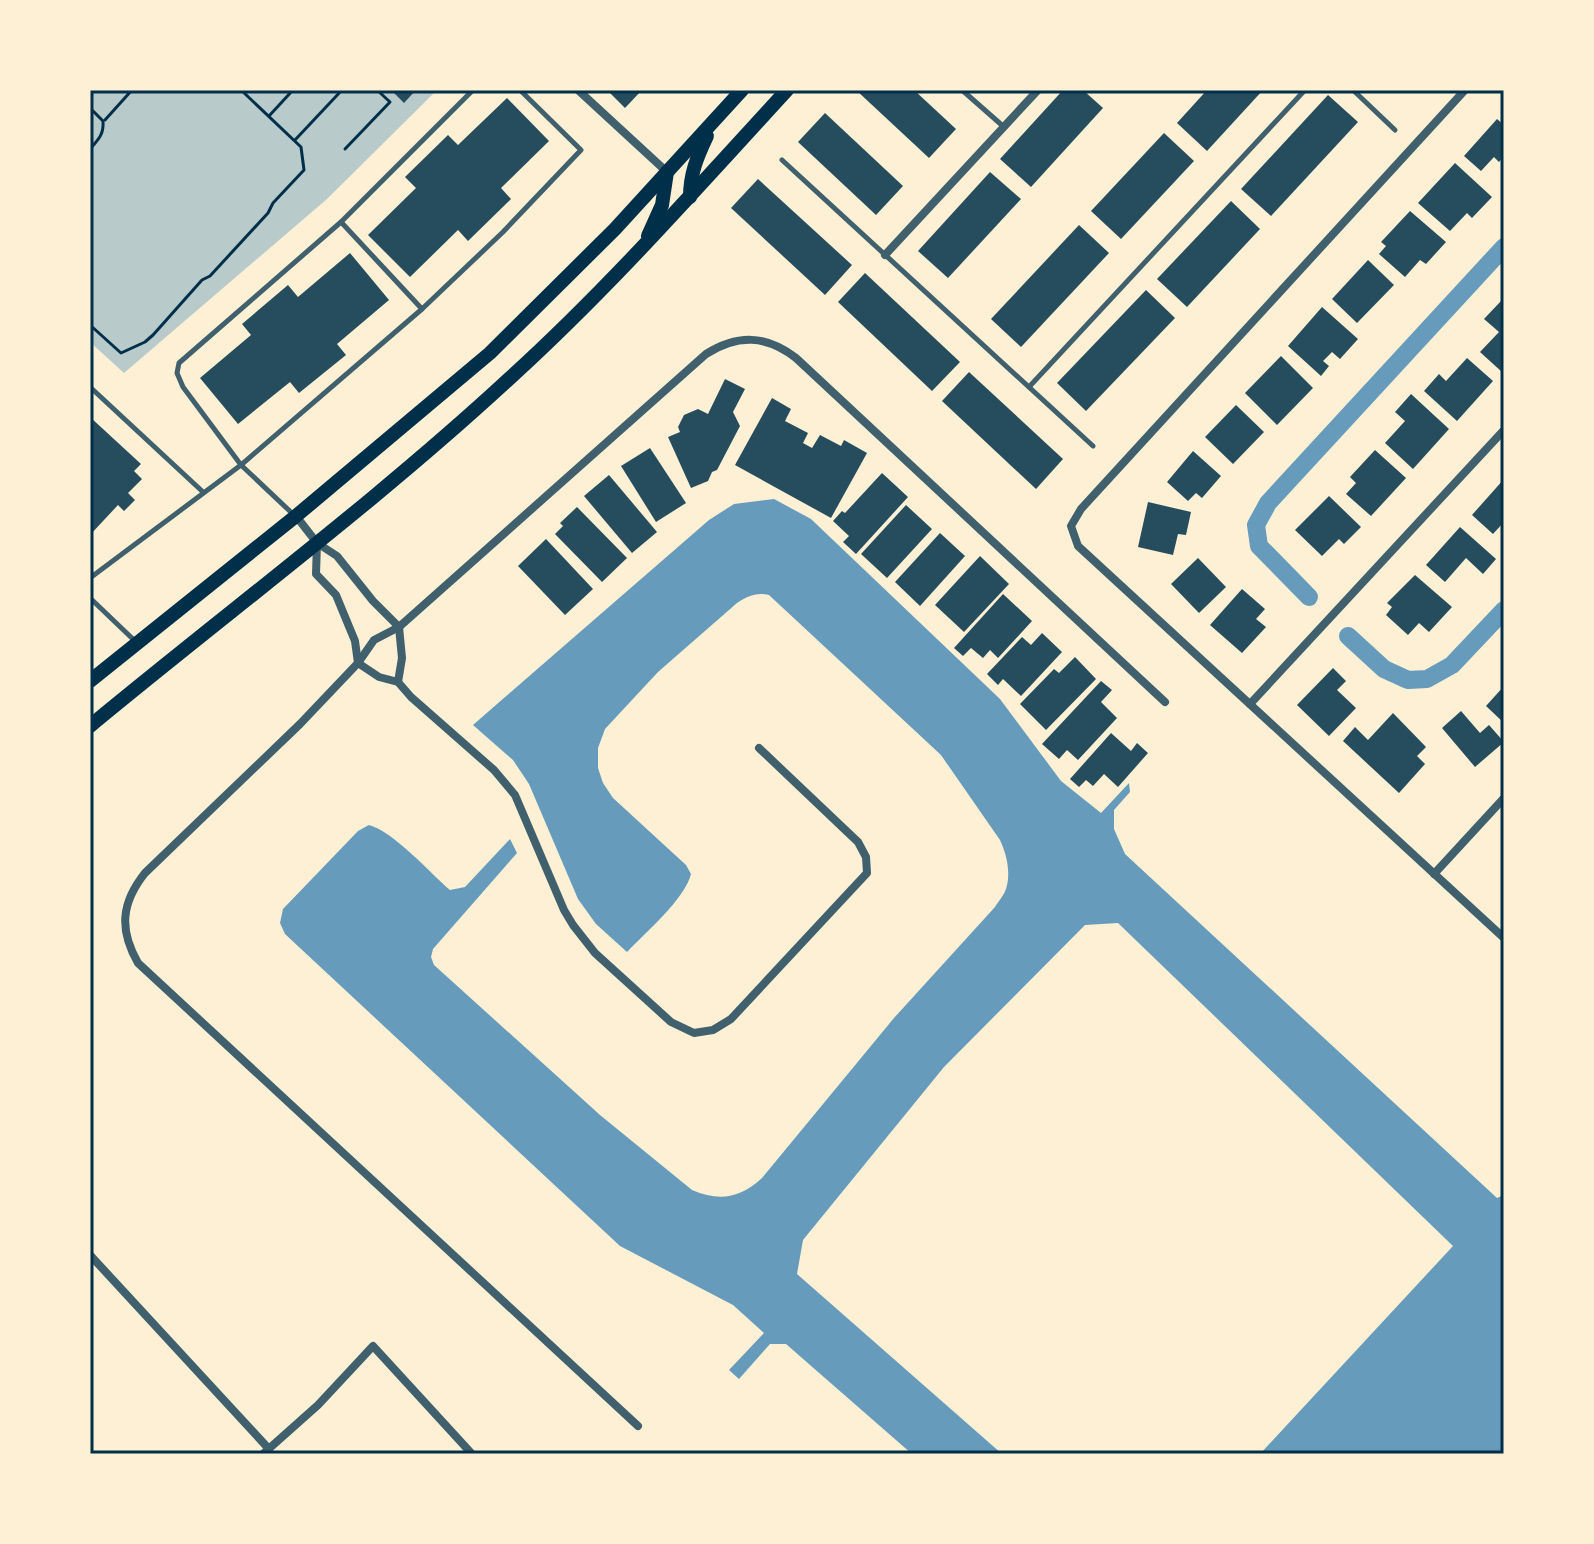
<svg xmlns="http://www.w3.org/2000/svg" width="1594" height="1544" font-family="'Nunito Sans',sans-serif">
  <rect width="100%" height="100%" fill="#fdf0d5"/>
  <path fill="#b9caca" d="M90 90H437L327 199 124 373 90 342Z"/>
  <path fill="#669bbc" d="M774 499 811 519 1000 699 1061 781 1101 813 1129 783 1130 792 1114 810V829L1125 854 1497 1198 1504 1195V1454H1260L1453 1246 1118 923 1085 925 944 1067 803 1240 797 1274 1002 1454H912L786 1344H770L739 1379 729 1370 764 1333 733 1305 620 1246 285 934 280 923 283 909 358 831 369 825C394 832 429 872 450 890L465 887 510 839 517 853 433 949 431 957 434 965 600 1115 692 1190C720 1202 740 1198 762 1178L894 1018 995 907C998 902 1004 895 1006 889 1011 873 1007 855 1000 840L941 755 769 595C756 592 748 596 737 603L658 672 605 729 598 748V768L603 783 613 798 686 865 691 874C685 899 645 933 627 952L596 924 578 899 529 784 513 760 473 725 709 520 734 504Z"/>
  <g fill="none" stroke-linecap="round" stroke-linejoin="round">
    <g stroke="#669bbc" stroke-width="18">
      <path d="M1309 597 1259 546 1256 525 1268 503 1504 247"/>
      <path d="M1348 636 1384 669 1408 680 1427 679 1452 665 1504 610"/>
    </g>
  </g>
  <g fill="#264d5e">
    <path d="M391 90H416L404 103Z"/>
    <path d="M607 90H642L625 108Z"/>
    <path d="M856 90H914L956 129 929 158Z"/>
    <path d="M1063 90H1083L1103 108 1031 187 1000 159Z"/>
    <path d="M1207 90H1263L1207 151 1177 123Z"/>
    <path d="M1328 95 1358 122 1271 216 1241 189Z"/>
    <path d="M507 98 549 141 501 188 511 199 468 241 458 230 410 277 368 235 416 188 405 177 448 135 458 145Z"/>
    <path d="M825 113 903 186 876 215 798 142Z"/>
    <path d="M1497 119 1504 125V156L1499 162 1494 157 1481 171 1464 156Z"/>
    <path d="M1164 133 1194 161 1121 239 1091 211Z"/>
    <path d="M1455 163 1492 197 1472 218 1467 213 1450 231 1418 203Z"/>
    <path d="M990 172 1021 199 948 278 918 251Z"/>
    <path d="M758 179 852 265 825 295 731 208Z"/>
    <path d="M1231 201 1260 229 1187 307 1157 279Z"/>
    <path d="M1410 211 1446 242 1426 264 1420 260 1405 277 1379 254 1386 246 1381 242Z"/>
    <path d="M1079 225 1109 253 1021 347 991 319Z"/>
    <path d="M350 253 389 300 337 344 346 355 299 393 290 382 238 424 200 378 251 335 242 324 288 285 298 297Z"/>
    <path d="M1368 260 1394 285 1357 323 1332 299Z"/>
    <path d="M865 273 960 362 932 391 838 302Z"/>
    <path d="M1146 290 1175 318 1086 411 1057 383Z"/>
    <path d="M1501 301 1504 303V369L1502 372 1480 352 1499 332 1484 319Z"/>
    <path d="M1322 307 1358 339 1340 359 1332 352 1323 361 1329 366 1321 376 1288 346Z"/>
    <path d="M1281 356 1313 388 1277 425 1245 393Z"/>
    <path d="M1467 358 1493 381 1457 421 1424 391 1439 374 1446 381Z"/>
    <path d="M969 372 1063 459 1036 489 942 401Z"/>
    <path d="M725 379 745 389 733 412 740 426 717 470 712 472 708 481 691 488 668 437 680 432 678 427 684 415 698 409 708 414Z"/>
    <path d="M1411 394 1449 429 1413 469 1385 443 1405 421 1395 412Z"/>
    <path d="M772 398 791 409 785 421 808 433 803 443 812 448 820 435 841 446 844 440 867 453 831 518 735 465Z"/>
    <path d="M1236 405 1264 432 1233 464 1205 437Z"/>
    <path d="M90 417 141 464 134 471 142 479 128 493 135 500 124 511 118 505 90 535Z"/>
    <path d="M650 448 686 503 656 522 621 466Z"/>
    <path d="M1375 450 1406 478 1371 516 1346 494 1356 483 1350 477Z"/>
    <path d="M1193 451 1221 476 1202 498 1196 493 1188 501 1167 482Z"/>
    <path d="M882 473 908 497 856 554 843 542 849 536 833 521 842 511 845 513Z"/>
    <path d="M609 475 657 532 632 553 584 496Z"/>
    <path d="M1504 479V522L1493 534 1472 515Z"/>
    <path d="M1329 496 1361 527 1344 544 1339 539 1322 556 1295 530Z"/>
    <path d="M1148 502 1191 512 1186 535 1178 534 1173 555 1138 547Z"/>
    <path d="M906 505 932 529 887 578 861 554Z"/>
    <path d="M577 507 627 558 602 582 555 534 563 526 560 523Z"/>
    <path d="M1460 527 1496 559 1483 574 1466 558 1445 582 1426 565Z"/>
    <path d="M940 533 965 556 920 606 895 582Z"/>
    <path d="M546 539 593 589 565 615 518 566Z"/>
    <path d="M980 556 1009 584 964 632 935 605Z"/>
    <path d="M1198 558 1226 587 1199 613 1171 584Z"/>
    <path d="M1415 575 1452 607 1429 632 1419 623 1408 635 1386 615 1392 607 1387 603Z"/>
    <path d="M1242 589 1265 609 1256 619 1266 627 1242 653 1210 625Z"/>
    <path d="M1003 594 1032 621 998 658 990 650 983 658 971 648 963 656 954 648Z"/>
    <path d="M1042 633 1062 652 1021 696 1003 679 998 685 987 674 1022 637 1031 645Z"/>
    <path d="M1075 657 1096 679 1046 730 1020 704 1054 669 1059 673Z"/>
    <path d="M1333 668 1346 681 1337 690 1356 708 1329 736 1297 705Z"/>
    <path d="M1101 681 1112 690 1101 702 1117 718 1078 760 1067 750 1059 759 1042 744Z"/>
    <path d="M1504 686V723L1486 706Z"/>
    <path d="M1461 711 1480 733 1489 725 1504 742 1475 767 1442 728Z"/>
    <path d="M1393 713 1426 747 1417 756 1425 764 1399 793 1343 741 1355 727 1368 740Z"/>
    <path d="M1111 733 1131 751 1137 743 1148 753 1118 787 1104 774 1093 786 1086 780 1079 787 1070 779Z"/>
  </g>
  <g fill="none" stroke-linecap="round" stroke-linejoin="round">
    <g stroke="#003049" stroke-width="3">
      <path d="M90 108 103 121C104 134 99 139 90 149"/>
      <path d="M269 116 293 90"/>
      <path d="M105 120 132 90"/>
      <path d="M295 140 342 90"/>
      <path d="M345 149 390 102 377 90"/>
      <path d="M90 325 121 353 145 342 153 335 202 280 210 276 268 213 273 203 304 170 301 147 241 90"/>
    </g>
    <g stroke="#3f606c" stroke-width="5">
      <path d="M962 90 1004 127"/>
      <path d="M1353 90 1395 130"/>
      <path d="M782 160 1093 446"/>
      <path d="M341 222 422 309"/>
      <path d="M90 387 203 492"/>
      <path d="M1029 387 1305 90"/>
      <path d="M295 516 241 465 183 387 177 373 179 363 341 222 473 90"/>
      <path d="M90 578 241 465 422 309 503 232 581 150 520 90"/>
      <path d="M90 598 136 642"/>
    </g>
    <g stroke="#3f606c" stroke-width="8">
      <path d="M578 90 667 172"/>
      <path d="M1465 90 1081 509 1071 526 1078 546 1504 938"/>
      <path d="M885 255 1038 90"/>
      <path d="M296 516 317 543 337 556 373 601 399 627 402 658 398 682"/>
      <path d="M317 543 316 574 336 595 355 641 358 663 379 677 398 682 411 697 494 770 515 795 564 910 573 925 595 953 671 1022 694 1033 713 1030 731 1019 867 873 866 857 858 842 759 748"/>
      <path d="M1250 704 1504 430"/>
      <path d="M1434 874 1504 798"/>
      <path d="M90 1255 269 1449"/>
      <path d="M638 1426 138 963C119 930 121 903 145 873L300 724 358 663 374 640 399 627 706 354C738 334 766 335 796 358L1165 702"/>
      <path d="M263 1454 318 1405 373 1346 472 1454"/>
    </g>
    <g stroke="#003049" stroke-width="14">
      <path d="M690 197C690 174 697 157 707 136"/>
      <path d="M648 236 662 205 667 172"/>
      <path d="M90 681 296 516 490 353 615 229 742 90"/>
      <path d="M90 726C230 610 376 502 510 378 609 288 697 188 787 90"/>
    </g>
  </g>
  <rect width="1594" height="1544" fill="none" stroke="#fdf0d5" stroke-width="184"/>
  <rect x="92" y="92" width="1410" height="1360" fill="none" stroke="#003049" stroke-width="3"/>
</svg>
